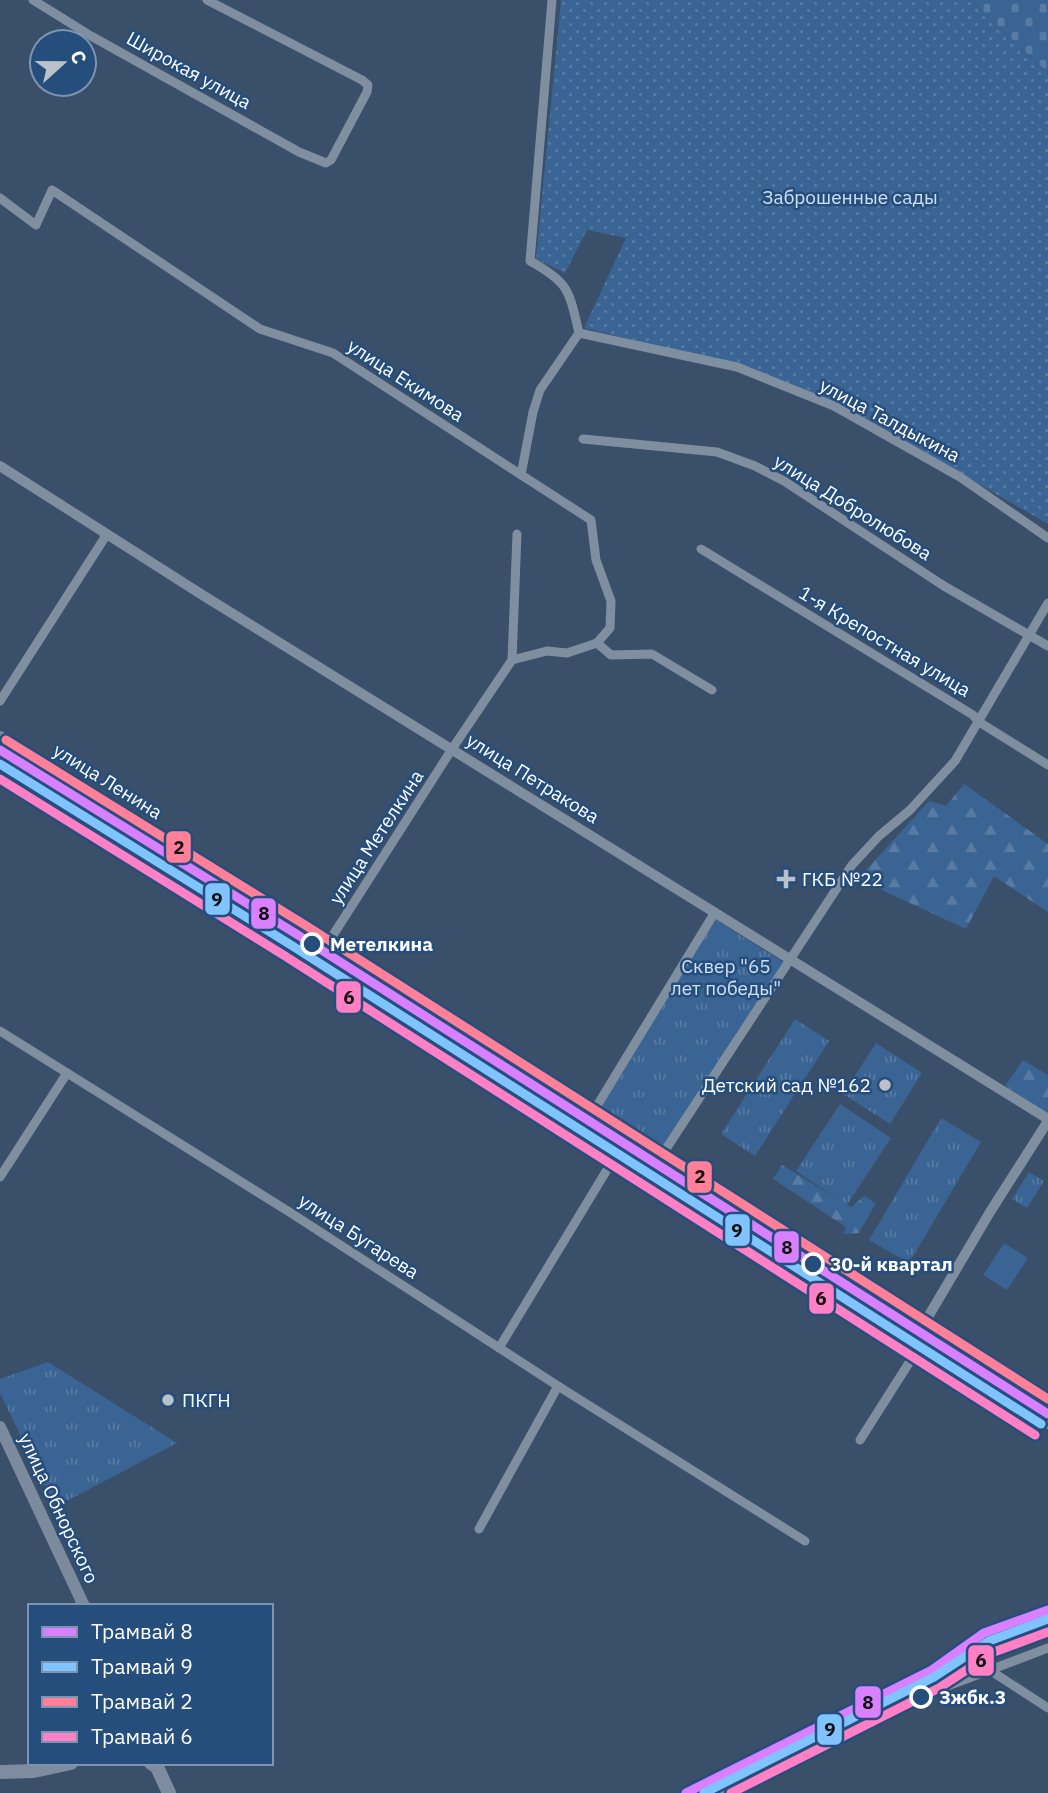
<svg xmlns="http://www.w3.org/2000/svg" width="1048" height="1793" font-family="'IBM Plex Sans',sans-serif">
  <defs>
    <pattern id="grass-tufts" width="24" height="20" patternUnits="userSpaceOnUse" patternTransform="scale(1.75)"><rect width="24" height="20" fill="#3a6493"/><path d="M3 7l-1-3M5 7V3M7 7l1-3M15 17l-1-3M17 17v-4M19 17l1-3" fill="none" stroke="#587ba3"/></pattern>
    <pattern id="forest-firs" width="22" height="20" patternUnits="userSpaceOnUse" patternTransform="scale(1.75)"><rect width="22" height="20" fill="#3a6493"/><path d="M5 1l3.5 6h-7zM16 11l3.5 6h-7z" fill="#587ba3"/></pattern>
    <pattern id="cemetery-stones" width="16" height="16" patternUnits="userSpaceOnUse" patternTransform="scale(1.75)"><rect width="16" height="16" fill="#3a6493"/><path d="M2 7V4a2 2 0 0 1 4 0v3zM10 15v-3a2 2 0 0 1 4 0v3z" fill="#587ba3"/></pattern>
    <pattern id="garden-dots" width="8" height="8" patternUnits="userSpaceOnUse" patternTransform="scale(1.75)"><rect width="8" height="8" fill="#3a6493"/><path d="M2 2h.1M6 6h.1" fill="none" stroke="#587ba3" stroke-width="1.8" stroke-linecap="round"/></pattern>
  </defs>
  <rect width="100%" height="100%" fill="#3a4f69"/>
  <g fill="url(#grass-tufts)">
    <path d="M713 918 785 963 663 1149 596 1106Z"/>
    <path d="M795 1019 829 1041 755 1156 721 1134Z"/>
    <path d="M876 1043 922 1073 890 1124 843 1094Z"/>
    <path d="M840 1104 891 1138 847 1205 796 1171Z"/>
    <path d="M941 1118 981 1142 909 1263 869 1240Z"/>
    <path d="M1029 1172 1044 1181 1027 1208 1012 1199Z"/>
    <path d="M48 1362 177 1443 55 1507 0 1393V1379Z"/>
  </g>
  <g fill="url(#forest-firs)">
    <path d="M964 784 1048 844V912L994 876 966 929 858 879 929 801 946 806Z"/>
    <path d="M1023 1060 1048 1075V1114L1005 1086Z"/>
    <path d="M782 1165 851 1207 864 1196 876 1203 859 1233 843 1234 846 1227 773 1179Z"/>
  </g>
  <path fill="url(#cemetery-stones)" d="M970 0H1048V73Z"/>
  <path fill="url(#garden-dots)" d="M561 0H970L1048 73V524L847 408 724 362 584 328 626 238 587 230 565 273 536 259Z"/>
  <path fill="#3a6493" d="M1004 1243 1028 1258 1007 1290 983 1275Z"/>
  <g fill="none" stroke-linecap="round" stroke-linejoin="round">
    <g stroke="#808fa0" stroke-width="9">
      <path d="M33 0 91 36 299 152 326 163 331 160 367 92 368 85 362 80 207 0"/>
      <path d="M552 0 530 261C570 283 569 291 579 333"/>
      <path d="M0 198 36 225 52 190 260 329 333 353 591 520 596 560 611 601 610 628 597 643 567 653 547 651 512 660 452 749 328 943"/>
      <path d="M579 333 737 367 834 406 960 477 1048 538"/>
      <path d="M583 439 717 452 755 466 784 481 944 586 1048 646"/>
      <path d="M521 475 533 412 540 390 579 333"/>
      <path d="M701 549 973 715 979 722 1048 765"/>
      <path d="M597 643 611 655 652 654 712 690"/>
      <path d="M512 660 517 534"/>
      <path d="M0 701 107 534"/>
      <path d="M0 1031 291 1213 558 1386 479 1529"/>
      <path d="M584 1127 715 912"/>
      <path d="M662 1155 852 865 879 836 910 810 955 761 1048 603"/>
      <path d="M0 1177 67 1073"/>
      <path d="M499 1348 619 1150"/>
      <path d="M558 1386 805 1541"/>
      <path d="M860 1440 914 1355 915 1339"/>
      <path d="M988 1669 1048 1708"/>
      <path d="M721 1793 900 1704 1048 1648"/>
    </g>
    <g stroke="#808fa0" stroke-width="10">
      <path d="M0 466 204 596 1048 1119"/>
      <path d="M915 1339 990 1212 1048 1121"/>
    </g>
    <g stroke="#7b8a9c" stroke-width="12">
      <path d="M0 737 825 1259 1048 1398"/>
      <path d="M0 760 320 956 720 1216 1048 1423"/>
      <path d="M0 1427 84 1606"/>
    </g>
    <g stroke="#7e8c9f" stroke-width="14">
      <path d="M151 1763 157 1767 169 1793"/>
      <path d="M0 1772 34 1771 71 1763"/>
    </g>
    <g stroke="#264e7d" stroke-width="14">
      <g id="tram-1">
        <path d="M0 750 298 935 1048 1414"/>
        <path d="M686 1793 932 1670 984 1633 1048 1610"/>
      </g>
    </g>
    <g stroke="#264e7d" stroke-width="14">
      <g id="tram-2">
        <path d="M0 764 291 945 1041 1424"/>
        <path d="M704 1793 934 1677 989 1641 1048 1619"/>
      </g>
    </g>
    <g stroke="#264e7d" stroke-width="14">
      <path id="tram-3" d="M6 740 305 925 1048 1399"/>
    </g>
    <g stroke="#264e7d" stroke-width="14">
      <g id="tram-4">
        <path d="M0 779 285 956 1035 1435"/>
        <path d="M731 1793 939 1688 994 1652 1048 1632"/>
      </g>
    </g>
    <use href="#tram-1" stroke="#d880ff" stroke-width="9"/>
    <use href="#tram-2" stroke="#80c4ff" stroke-width="9"/>
    <use href="#tram-3" stroke="#ff8098" stroke-width="9"/>
    <use href="#tram-4" stroke="#ff80c5" stroke-width="9"/>
  </g>
  <g fill="#bac1ca" stroke="#264e7d" stroke-width="2.5">
    <path d="M782.5 868.5h7v7h7v7h-7v7h-7v-7h-7v-7h7z"/>
    <circle cx="885" cy="1085" r="7"/>
    <circle cx="168" cy="1400" r="7"/>
  </g>
  <g fill="#264e7d" stroke="#fff" stroke-width="3.5">
    <circle cx="312" cy="944" r="10"/>
    <circle cx="813" cy="1264" r="10"/>
    <circle cx="921" cy="1697" r="10"/>
  </g>
  <g text-anchor="middle" dominant-baseline="central" stroke-width="5" stroke-linejoin="round" paint-order="stroke">
    <g font-size="19" fill="#fff" stroke="#264e7d">
      <text transform="translate(189 70) rotate(29)">Широкая улица</text>
      <text transform="translate(406 380) rotate(33)">улица Екимова</text>
      <text transform="translate(890 420) rotate(28)">улица Талдыкина</text>
      <text transform="translate(853 507) rotate(32)">улица Добролюбова</text>
      <text transform="translate(885 641) rotate(31)">1-я Крепостная улица</text>
      <text transform="translate(533 778) rotate(32)">улица Петракова</text>
      <text transform="translate(108 781) rotate(32)">улица Ленина</text>
      <text transform="translate(376 837) rotate(-57)">улица Метелкина</text>
      <text transform="translate(359 1236) rotate(33)">улица Бугарева</text>
      <text transform="translate(59 1508) rotate(65)">улица Обнорского</text>
    </g>
    <g font-size="19" fill="#cee0f4" stroke="#264e7d">
      <text x="850" y="197">Заброшенные сады</text>
      <text x="726" y="966">Сквер "65<tspan x="726" dy="22">лет победы"</tspan></text>
    </g>
    <g font-size="19" fill="#fff" stroke="#264e7d" text-anchor="start">
      <text x="802" y="879">ГКБ №22</text>
      <text x="871" y="1085" text-anchor="end">Детский сад №162</text>
      <text x="182" y="1400">ПКГН</text>
    </g>
    <g font-size="19" font-weight="bold" fill="#fff" stroke="#264e7d" text-anchor="start">
      <text x="330" y="944">Метелкина</text>
      <text x="830" y="1264">30-й квартал</text>
      <text x="939" y="1697">Зжбк.3</text>
    </g>
  </g>
  <g stroke="#264e7d" stroke-width="2.5">
    <rect x="165" y="830" width="27" height="34" rx="7" fill="#ff8098"/>
    <rect x="204" y="882" width="27" height="34" rx="7" fill="#80c4ff"/>
    <rect x="250" y="897" width="27" height="33" rx="7" fill="#d880ff"/>
    <rect x="335" y="980" width="27" height="34" rx="7" fill="#ff80c5"/>
    <rect x="686" y="1160" width="27" height="34" rx="7" fill="#ff8098"/>
    <rect x="724" y="1213" width="27" height="34" rx="7" fill="#80c4ff"/>
    <rect x="773" y="1230" width="27" height="34" rx="7" fill="#d880ff"/>
    <rect x="808" y="1282" width="27" height="33" rx="7" fill="#ff80c5"/>
    <rect x="967" y="1644" width="28" height="33" rx="7" fill="#ff80c5"/>
    <rect x="854" y="1685" width="28" height="34" rx="7" fill="#d880ff"/>
    <rect x="816" y="1713" width="27" height="33" rx="7" fill="#80c4ff"/>
  </g>
  <g font-size="19" text-anchor="middle" font-weight="bold" fill="#111">
    <text x="179" y="854">2</text>
    <text x="217" y="906">9</text>
    <text x="264" y="920">8</text>
    <text x="349" y="1004">6</text>
    <text x="700" y="1183">2</text>
    <text x="737" y="1237">9</text>
    <text x="787" y="1254">8</text>
    <text x="821" y="1305">6</text>
    <text x="981" y="1667">6</text>
    <text x="868" y="1709">8</text>
    <text x="830" y="1736">9</text>
  </g>
  <rect x="28" y="1604" width="245" height="161" fill="#264e7d" stroke="#7d95b1" stroke-width="2"/>
  <rect x="42" y="1627" width="35" height="10" fill="#d880ff" stroke="#7d95b1" stroke-width="2"/>
  <text x="91" y="1639" font-size="21" fill="#ffffff">Трамвай 8</text>
  <rect x="42" y="1662" width="35" height="10" fill="#80c4ff" stroke="#7d95b1" stroke-width="2"/>
  <text x="91" y="1674" font-size="21" fill="#ffffff">Трамвай 9</text>
  <rect x="42" y="1697" width="35" height="10" fill="#ff8098" stroke="#7d95b1" stroke-width="2"/>
  <text x="91" y="1709" font-size="21" fill="#ffffff">Трамвай 2</text>
  <rect x="42" y="1732" width="35" height="10" fill="#ff80c5" stroke="#7d95b1" stroke-width="2"/>
  <text x="91" y="1744" font-size="21" fill="#ffffff">Трамвай 6</text>
  <g transform="translate(63 63) rotate(69)"><circle r="33" fill="#264e7d" stroke="#7d95b1" stroke-width="2"/>
  <path d="M0-5L12 26L0 18L-12 26Z" fill="#bac1ca"/>
  <text y="-10" font-size="19" font-weight="bold" text-anchor="middle" fill="#ffffff">С</text>
  </g>
</svg>
